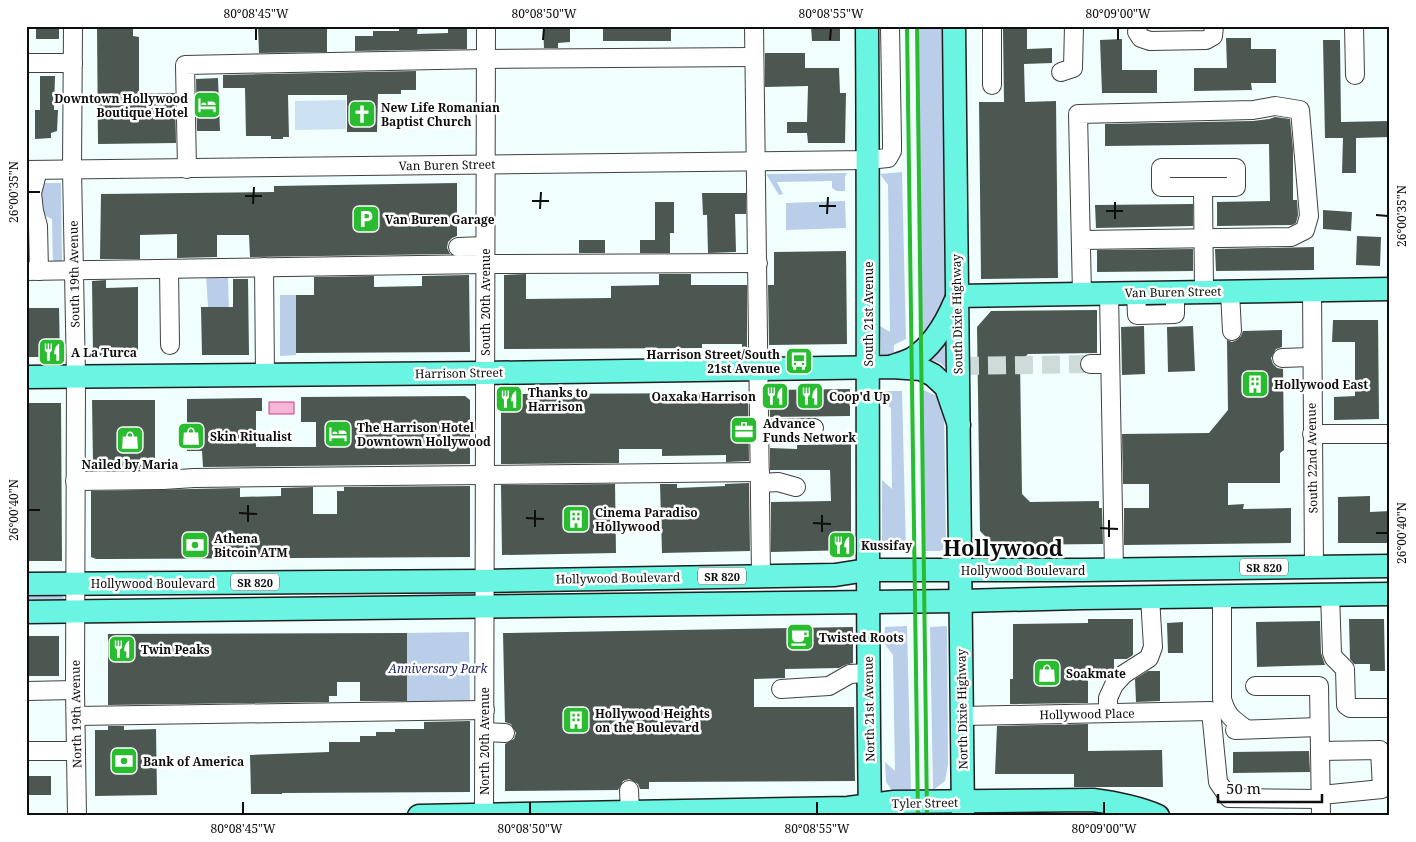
<svg xmlns="http://www.w3.org/2000/svg" width="1416" height="842" font-family="'Noto Serif',serif">
  <rect width="100%" height="100%" fill="#f0fffd"/>
  <g fill="#bacde9">
    <path d="M917 26H944L948 306 921 341Z"/>
    <path d="M902 172 906 339 894 345V359L881 358 880 326 890 332 888 185 880 174Z"/>
    <path d="M847 173 845 177V191H837L832 188V181L777 182 783 194 779 195 766 174Z"/>
    <path d="M38 183H61L62 265H53L52 219C36 213 38 198 38 183Z"/>
    <path d="M845 201 846 228 786 230V203Z"/>
    <path d="M206 275 228 276 229 310 208 307Z"/>
    <path d="M280 295H296V355L280 356Z"/>
    <path d="M950 333 951 373 940 363 926 358Z"/>
    <path d="M921 389 944 399 946 548 940 551H923Z"/>
    <path d="M882 391H902L906 552H882V480L892 489 891 408 882 401Z"/>
    <path d="M26 590 59 593 65 599 63 605 26 608Z"/>
    <path d="M907 626 911 792 894 793 886 782 885 762 895 771 893 655 884 643 885 627Z"/>
    <path d="M947 626 948 764 945 781 933 790 930 627Z"/>
    <path d="M469 632 470 705 407 704V633Z"/>
  </g>
  <path fill="#cbe0f0" d="M346 100V129L295 130V101Z"/>
  <rect fill="#f5b5d7" stroke="#ca3e85" x="269" y="402" width="25" height="12"/>
  <g fill="#4b5750">
    <rect x="36" y="26" width="23" height="13"/>
    <path d="M97 26H133V36L139 37V93H175L176 143 98 144Z"/>
    <path d="M258 26H327V52L259 53Z"/>
    <path d="M403 26H418L417 34 448 33V26H467V49L355 51V36H373V31H399V28L403 29Z"/>
    <path d="M543 26H570V42L558 43V48H544Z"/>
    <rect x="603" y="26" width="68" height="15"/>
    <path d="M811 26H840V41H812Z"/>
    <path d="M1027 28V49L1052 48V63L1024 64 1025 102 1056 101 1058 278 981 279 979 102H1004L1003 29Z"/>
    <path d="M1226 38H1251V49H1276V83H1251L1252 90 1194 91V68H1227Z"/>
    <path d="M1122 39V70H1157V93H1102L1100 40Z"/>
    <path d="M1323 40H1340L1341 122 1390 121V137L1356 138V173H1342L1343 138H1325Z"/>
    <path d="M765 53H805V68H839L840 93H846L845 143H808L807 133H787V122H807L808 86 765 87Z"/>
    <path d="M416 71V90H401V94H378L377 132H347V95H288L289 137H283V139H271V136H246L245 88H223V75Z"/>
    <path d="M40 76H55L54 110H58L57 131 51 133V138L35 139V110H40Z"/>
    <path d="M218 78 220 131H197L196 79Z"/>
    <path d="M1275 117 1290 119 1293 149V200H1297L1298 215 1296 223 1292 225 1217 226V202L1270 201 1269 144 1105 146V124L1253 121 1269 119Z"/>
    <path d="M457 183V236L452 238 448 242 447 248 450 254 250 257 249 235H217V257L177 258V234L140 235V259H100L101 194 274 192V186Z"/>
    <path d="M702 193H746V214H735L736 252 708 253 707 215H703Z"/>
    <path d="M655 202H674V233H670V253H640V240H655Z"/>
    <path d="M1193 204V226L1096 228 1095 205Z"/>
    <path d="M1323 210 1352 212 1351 231 1323 229Z"/>
    <path d="M1357 236 1381 237 1380 266 1356 265Z"/>
    <rect x="579" y="240" width="26" height="13"/>
    <path d="M1314 247V270L1216 271 1215 249Z"/>
    <path d="M1193 249V271L1097 272V250Z"/>
    <path d="M846 251 847 344 769 345 768 285H774V252Z"/>
    <path d="M526 274V299L611 298V286L659 285V274H691V285H747V347H742V344H702V348L504 349V275Z"/>
    <path d="M469 275 470 352 296 353V295H314V277L374 276V287L422 286V276Z"/>
    <path d="M233 279H248L249 355H202L201 307H233Z"/>
    <path d="M106 280V288L138 287V356H93L92 281Z"/>
    <path d="M26 308H59L60 357H26Z"/>
    <path d="M1097 310V353L1028 354 1020 362 1022 494 1030 502 1099 501V508H1102L1103 544 994 545 980 531 977 327 991 311Z"/>
    <path d="M1333 320H1378L1379 419 1334 420V397L1355 396V342H1332Z"/>
    <path d="M1144 326 1145 374 1122 375 1121 327Z"/>
    <path d="M1193 326 1195 371 1168 372 1167 327Z"/>
    <path d="M1282 330V347L1276 349 1271 358 1273 364 1277 368 1283 369 1284 450 1280 453V483H1228V505L1244 504 1243 509 1291 508V543L1124 545V508H1149V484H1123L1122 434 1209 433 1228 410 1227 340 1232 342 1237 340 1241 336 1243 331Z"/>
    <path d="M850 389V416L770 417 769 390Z"/>
    <path d="M748 393 749 461 726 462V455L662 456V449H619V463L501 464V399L506 394Z"/>
    <path d="M465 396 470 400V464L203 467 202 451H187V399L262 398V411H256V447H316V422H301V397Z"/>
    <path d="M92 400H155V469L108 470V463H93Z"/>
    <path d="M26 403H61L62 561H26Z"/>
    <path d="M851 444V550L771 552V502L831 501 830 470H770V448L797 449V445Z"/>
    <path d="M749 483 750 551 662 553 660 484H677V488L725 486V484Z"/>
    <path d="M615 484 616 553 502 555 501 485Z"/>
    <path d="M470 486V557L109 559H96L91 557V491L240 488V497L281 496V488L313 487V514H337V491H344V487Z"/>
    <path d="M1370 496V512L1390 511V543H1338V497Z"/>
    <path d="M1088 619H1133V655L1127 659H1114V669L1113 671H1088V703L1010 704V679H1013V624L1088 623Z"/>
    <path d="M1349 619H1384L1385 671H1370V664H1354L1350 659Z"/>
    <path d="M1320 621 1321 653 1325 665 1257 667 1256 622Z"/>
    <path d="M1183 622V653H1168L1167 623Z"/>
    <path d="M853 627V663L845 665 839 668 785 669V678L754 679V707H854L855 781 649 782V789H640L638 784 629 779 623 781 618 790 505 791V744L514 739 516 733 511 724 505 722 503 633Z"/>
    <path d="M407 633V701H360V682H337V696H329V702L108 705V634Z"/>
    <rect x="26" y="636" width="33" height="40"/>
    <path d="M1148 671H1160V701L1136 702 1135 679Z"/>
    <path d="M470 721V792L282 793V794H251L250 755 329 752V742H360V736H376V732H395V729H424V722Z"/>
    <path d="M1088 724V751L1162 750 1163 787H1074V774H995L997 726Z"/>
    <path d="M108 726H124V730L156 729 157 795 95 796V730H108Z"/>
    <path d="M1309 751 1310 772 1233 773V752Z"/>
    <rect x="26" y="776" width="25" height="19"/>
  </g>
  <g fill="none" stroke-linecap="round" stroke-linejoin="round">
    <path stroke="#cedbd9" stroke-width="18" stroke-dasharray="18 9" stroke-linecap="butt" d="M961 366 1090 364"/>
    <g stroke="#414141" stroke-width="20">
      <g id="minor">
        <path d="M73 26 72 169 76 377 75 690 77 816"/>
        <path d="M754 26 761 575"/>
        <path d="M1138 26 1137 32 1141 38 1150 41 1206 40 1213 36 1214 26"/>
        <path d="M1354 26 1355 75"/>
        <path d="M26 63H73"/>
        <path d="M1061 72 1073 68 1074 26"/>
        <path d="M992 85V26"/>
        <rect x="1161" y="168" width="75" height="19"/>
        <path d="M187 169 185 65 486 59 754 57"/>
        <path d="M26 170 868 160 888 158 892 151V142L890 26"/>
        <path d="M38 170 32 193 34 211 38 226 39 271"/>
        <path d="M1203 187 1204 292"/>
        <path d="M1081 240 1291 237 1305 230 1309 216 1300 110 1275 106 1253 110 1078 114 1082 294"/>
        <path d="M458 247 485 246"/>
        <path d="M264 267 265 375"/>
        <path d="M169 269 170 345"/>
        <path d="M26 271 485 264 758 263"/>
        <path d="M1312 290 1314 567"/>
        <path d="M1230 292 1232 331"/>
        <path d="M1109 293 1114 570"/>
        <path d="M1136 293 1137 315 1175 314V292"/>
        <path d="M1282 358 1311 357"/>
        <path d="M1090 364H1110"/>
        <path d="M760 429 814 428"/>
        <path d="M1312 434H1390"/>
        <path d="M75 481 163 480 194 478 760 472"/>
        <path d="M760 483 778 482 796 487"/>
        <path d="M1330 594 1332 653 1334 658 1345 669 1346 705 1350 708H1390"/>
        <path d="M1222 596V699C1227 716 1232 719 1246 729"/>
        <path d="M1255 686H1319L1321 816"/>
        <path d="M781 689 829 686 850 674 868 673"/>
        <path d="M26 691 75 690"/>
        <path d="M1108 713V698L1114 685 1124 674 1149 658 1153 647 1150 597"/>
        <path d="M76 716 485 710"/>
        <path d="M962 716 1211 711 1218 782 1229 798 1321 799"/>
        <path d="M1235 730 1319 727"/>
        <path d="M485 732 505 733"/>
        <path d="M26 751H76"/>
        <path d="M1320 751 1380 750 1382 789 1321 795"/>
        <path d="M629 790 630 813"/>
        <path d="M484 816 486 26"/>
      </g>
    </g>
    <g stroke="#1f1f1f" stroke-width="25">
      <g id="major">
        <path d="M867 26C869 289 866 553 870 816"/>
        <path d="M954 26 963 816"/>
        <path d="M957 296 1390 289"/>
        <path d="M893 366C899 364 906 362 912 359 932 347 946 323 955 302"/>
        <path d="M26 377 484 373 892 367 921 369 933 375 946 387 959 425"/>
        <path d="M26 584 484 581 835 575 867 570H1083L1390 566"/>
        <path d="M26 612 961 601 1081 598 1390 594"/>
        <path d="M419 816 848 808 894 802 1093 800C1116 803 1137 807 1158 816"/>
      </g>
    </g>
    <use href="#minor" stroke="#fff" stroke-width="18"/>
    <use href="#major" stroke="#69f5e1" stroke-width="22"/>
    <g stroke="#29bc30" stroke-width="4">
      <path d="M907 26 918 816"/>
      <path d="M917 26 927 816"/>
    </g>
  </g>
  <path fill="none" stroke="#0e0e0e" stroke-width="2" d="M256 40V28M543 40 544 28M830 40 831 28M1118 40V28M28 192H40M245 196H262M532 201H549M253 204 254 187M819 206H836M540 209 541 192M1106 211H1123M827 214 828 197M1376 215 1388 216M1115 219V202M28 510H40M239 513 257 514M526 518 544 519M248 522V505M813 523 831 524M535 527V510M1100 528 1118 529M822 532V515M1376 533H1388M1109 537V520M243 814V802M530 814V802M817 814V802M1104 814V802"/>
  <defs>
    <g id="hotel-square" transform="scale(1.4375)"><rect x="-9" y="-9" width="18" height="18" rx="4" fill="#29bc30" stroke="#fff"/><path d="M-6-4.5h1.5V1H6V5H4.5V3h-9V5H-6ZM-4 0a1.8 1.8 0 1 1 3.6 0ZM.5 0V-2.5h3Q6-2.5 6 0Z" fill="#fff"/></g>
    <g id="church-square" transform="scale(1.4375)"><rect x="-9" y="-9" width="18" height="18" rx="4" fill="#29bc30" stroke="#fff"/><path d="M-1.2-6h2.4v3.5h3.3v2.4h-3.3V6h-2.4V-.1h-3.3v-2.4h3.3Z" fill="#fff"/></g>
    <g id="parking-square" transform="scale(1.4375)"><rect x="-9" y="-9" width="18" height="18" rx="4" fill="#29bc30" stroke="#fff"/><path d="M-3.5-5.5H1a3.5 3.5 0 0 1 0 7H-1V5.5H-3.5ZM-1-3.4V-.6H.8a1.4 1.4 0 0 0 0-2.8Z" fill="#fff"/></g>
    <g id="restaurant-square" transform="scale(1.4375)"><rect x="-9" y="-9" width="18" height="18" rx="4" fill="#29bc30" stroke="#fff"/><path d="M-5-6h1v4h1v-4h1v4h1v-4h1v5L-1.5 .5V6h-2V.5L-5-1ZM5-6V6H3V1.5H1.5Q1.5-4 5-6Z" fill="#fff"/></g>
    <g id="bus-square" transform="scale(1.4375)"><rect x="-9" y="-9" width="18" height="18" rx="4" fill="#29bc30" stroke="#fff"/><path d="M-5-6H5V4H4V6H2V4H-2V6H-4V4H-5ZM-3.5-4V0h7V-4ZM-3.5 1.2v1.5H-2V1.2ZM2 1.2v1.5H3.5V1.2Z" fill="#fff"/></g>
    <g id="building-square" transform="scale(1.4375)"><rect x="-9" y="-9" width="18" height="18" rx="4" fill="#29bc30" stroke="#fff"/><path d="M-4-6H4V6H1V3H-1V6H-4ZM-2.5-4.3h1.7v1.8h-1.7ZM.8-4.3h1.7v1.8H.8ZM-2.5-1h1.7V.8h-1.7ZM.8-1h1.7V.8H.8Z" fill="#fff"/></g>
    <g id="office-square" transform="scale(1.4375)"><rect x="-9" y="-9" width="18" height="18" rx="4" fill="#29bc30" stroke="#fff"/><path d="M-6-3h4V-5.5h4V-3h4V5H-6ZM-1-4.5V-3h2v-1.5ZM-6 0V1H6V0Z" fill="#fff"/></g>
    <g id="shop-square" transform="scale(1.4375)"><rect x="-9" y="-9" width="18" height="18" rx="4" fill="#29bc30" stroke="#fff"/><path d="M-5-2.5h2.3a2.7 3.5 0 0 1 5.4 0H5L5.5 6h-11ZM-1.5-2.5h3a1.5 2.3 0 0 0-3 0Z" fill="#fff"/></g>
    <g id="bank-square" transform="scale(1.4375)"><rect x="-9" y="-9" width="18" height="18" rx="4" fill="#29bc30" stroke="#fff"/><path d="M-6-4H6V4H-6ZM0-2.3a2.3 2.3 0 1 0 0 4.6a2.3 2.3 0 1 0 0-4.6Z" fill="#fff"/></g>
    <g id="cafe-square" transform="scale(1.4375)"><rect x="-9" y="-9" width="18" height="18" rx="4" fill="#29bc30" stroke="#fff"/><path d="M-5.5-4.5H6V0H3Q3 3.5 0 3.5H-2.5Q-5.5 3.5-5.5 0ZM3-3.2v2h1.7v-2ZM-6 4.5H4V6H-6Z" fill="#fff"/></g>
  </defs>
  <g fill-rule="evenodd">
    <use href="#hotel-square" x="207" y="105"/>
    <use href="#church-square" x="362" y="114"/>
    <use href="#parking-square" x="366" y="219"/>
    <use href="#restaurant-square" x="52" y="352"/>
    <use href="#bus-square" x="799" y="361"/>
    <use href="#building-square" x="1255" y="384"/>
    <use href="#restaurant-square" x="775" y="396"/>
    <use href="#restaurant-square" x="810" y="396"/>
    <use href="#restaurant-square" x="509" y="399"/>
    <use href="#office-square" x="744" y="430"/>
    <use href="#hotel-square" x="338" y="434"/>
    <use href="#shop-square" x="191" y="436"/>
    <use href="#shop-square" x="130" y="440"/>
    <use href="#building-square" x="576" y="519"/>
    <use href="#bank-square" x="195" y="545"/>
    <use href="#restaurant-square" x="842" y="545"/>
    <use href="#cafe-square" x="800" y="637"/>
    <use href="#restaurant-square" x="122" y="649"/>
    <use href="#shop-square" x="1047" y="673"/>
    <use href="#building-square" x="576" y="720"/>
    <use href="#bank-square" x="124" y="761"/>
  </g>
  <g text-anchor="middle" dominant-baseline="central" stroke-width="5" stroke-linejoin="round" paint-order="stroke">
    <g fill="#fff" stroke="#565656" stroke-width="1">
      <rect x="1240" y="558.5" width="48" height="17" rx="4"/>
      <rect x="698" y="567.5" width="48" height="17" rx="4"/>
      <rect x="231" y="573.5" width="48" height="17" rx="4"/>
    </g>
    <g font-size="11" font-weight="bold" fill="#0e0e0e">
      <text x="1264" y="567">SR 820</text>
      <text x="722" y="576">SR 820</text>
      <text x="255" y="582">SR 820</text>
    </g>
    <g font-size="12" font-weight="bold" fill="#0e0e0e" stroke="#fff" text-anchor="start">
      <text x="188" y="98" text-anchor="end">Downtown Hollywood<tspan x="188" dy="14">Boutique Hotel</tspan></text>
      <text x="381" y="107">New Life Romanian<tspan x="381" dy="14">Baptist Church</tspan></text>
      <text x="385" y="219">Van Buren Garage</text>
      <text x="71" y="352">A La Turca</text>
      <text x="780" y="354" text-anchor="end">Harrison Street/South<tspan x="780" dy="14">21st Avenue</tspan></text>
      <text x="1274" y="384">Hollywood East</text>
      <text x="528" y="392">Thanks to<tspan x="528" dy="14">Harrison</tspan></text>
      <text x="756" y="396" text-anchor="end">Oaxaka Harrison</text>
      <text x="829" y="396">Coop'd Up</text>
      <text x="763" y="423">Advance<tspan x="763" dy="14">Funds Network</tspan></text>
      <text x="357" y="427">The Harrison Hotel<tspan x="357" dy="14">Downtown Hollywood</tspan></text>
      <text x="210" y="436">Skin Ritualist</text>
      <text x="130" y="464" text-anchor="middle">Nailed by Maria</text>
      <text x="595" y="512">Cinema Paradiso<tspan x="595" dy="14">Hollywood</tspan></text>
      <text x="214" y="538">Athena<tspan x="214" dy="14">Bitcoin ATM</tspan></text>
      <text x="861" y="545">Kussifay</text>
      <text x="819" y="637">Twisted Roots</text>
      <text x="141" y="649">Twin Peaks</text>
      <text x="1066" y="673">Soakmate</text>
      <text x="595" y="713">Hollywood Heights<tspan x="595" dy="14">on the Boulevard</tspan></text>
      <text x="143" y="761">Bank of America</text>
    </g>
    <g font-size="12" fill="#0e0e0e" stroke="#fff">
      <text transform="translate(447 165) rotate(-1)">Van Buren Street</text>
      <text transform="translate(74 274) rotate(-91)">South 19th Avenue</text>
      <text transform="translate(1173 292) rotate(-1)">Van Buren Street</text>
      <text transform="translate(485 302) rotate(-90)">South 20th Avenue</text>
      <text transform="translate(868 314) rotate(-90)">South 21st Avenue</text>
      <text transform="translate(957 314) rotate(-91)">South Dixie Highway</text>
      <text transform="translate(459 373) rotate(-1)">Harrison Street</text>
      <text transform="translate(1312 458) rotate(-91)">South 22nd Avenue</text>
      <text x="1023" y="570">Hollywood Boulevard</text>
      <text transform="translate(618 578) rotate(-1)">Hollywood Boulevard</text>
      <text x="153" y="583">Hollywood Boulevard</text>
      <text transform="translate(869 709) rotate(-91)">North 21st Avenue</text>
      <text transform="translate(962 709) rotate(-91)">North Dixie Highway</text>
      <text transform="translate(76 714) rotate(-91)">North 19th Avenue</text>
      <text transform="translate(1087 714) rotate(-1)">Hollywood Place</text>
      <text transform="translate(484 741) rotate(-90)">North 20th Avenue</text>
      <text transform="translate(925 803) rotate(-1)">Tyler Street</text>
    </g>
    <g font-size="12" font-style="italic" fill="#1f2765" stroke="#fff">
      <text x="438" y="668">Anniversary Park</text>
    </g>
    <g font-size="22" font-weight="bold" fill="#0e0e0e" stroke="#fff">
      <text x="1003" y="547">Hollywood</text>
    </g>
  </g>
  <rect width="1416" height="842" fill="none" stroke="#ffffff" stroke-width="55"/>
  <path d="M1218 794v8h104v-8" fill="none" stroke="#0e0e0e" stroke-width="2.5"/>
  <text x="1226" y="794" font-size="15" fill="#0e0e0e" stroke="#ffffff" stroke-width="4" paint-order="stroke">50 m</text>
  <rect x="28" y="28" width="1360" height="786" fill="none" stroke="#0e0e0e" stroke-width="2"/>
  <g font-size="12" text-anchor="middle" fill="#0e0e0e">
    <text x="256" y="18">80°08'45"W</text>
    <text x="544" y="18">80°08'50"W</text>
    <text x="831" y="18">80°08'55"W</text>
    <text x="1118" y="18">80°09'00"W</text>
    <text transform="translate(14 192) rotate(-90)" y="4">26°00'35"N</text>
    <text transform="translate(1402 216) rotate(-90)" y="4">26°00'35"N</text>
    <text transform="translate(14 510) rotate(-90)" y="4">26°00'40"N</text>
    <text transform="translate(1402 533) rotate(-90)" y="4">26°00'40"N</text>
    <text x="243" y="833">80°08'45"W</text>
    <text x="530" y="833">80°08'50"W</text>
    <text x="817" y="833">80°08'55"W</text>
    <text x="1104" y="833">80°09'00"W</text>
  </g>
</svg>
